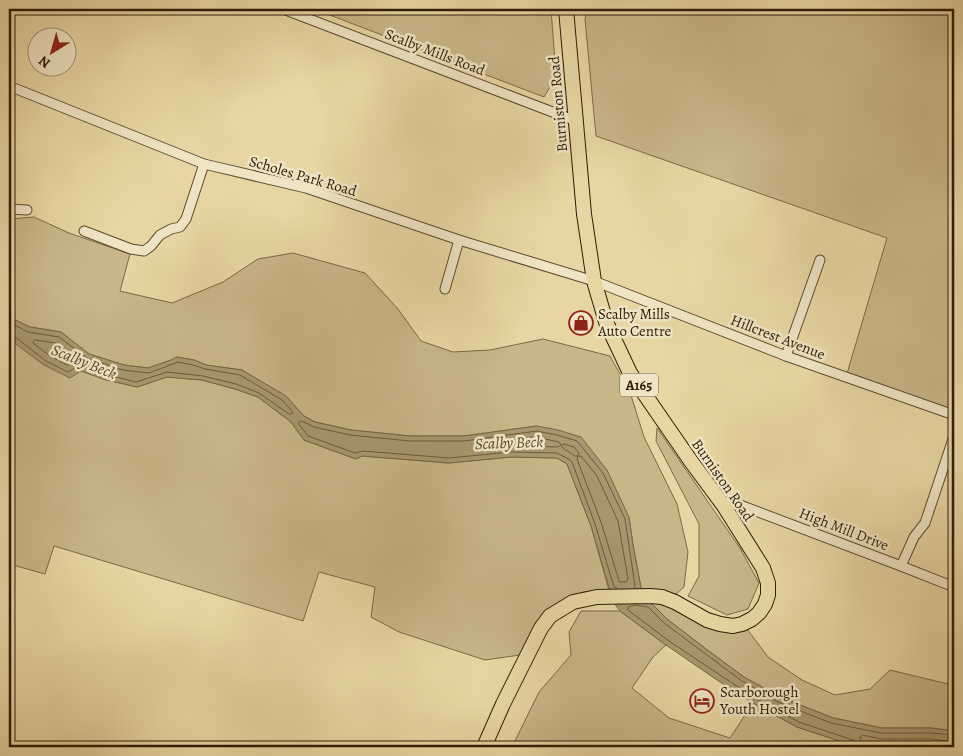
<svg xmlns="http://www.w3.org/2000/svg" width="963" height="756" font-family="Alegreya,serif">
  <rect width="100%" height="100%" fill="#e7d6a3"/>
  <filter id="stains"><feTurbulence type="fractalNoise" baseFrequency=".004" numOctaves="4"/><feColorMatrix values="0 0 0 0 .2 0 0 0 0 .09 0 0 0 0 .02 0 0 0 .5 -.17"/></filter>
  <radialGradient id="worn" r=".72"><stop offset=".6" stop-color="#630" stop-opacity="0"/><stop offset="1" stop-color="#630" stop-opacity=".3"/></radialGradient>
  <g fill="#c8b688" stroke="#7c6948">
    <path d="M314 9H551L555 62 554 80 544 97Z"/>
    <path d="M588 9H954V415L846 377 887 238 596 136 585 19Z"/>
    <path d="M34 217 69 233 130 254 120 291 172 303 223 282 258 259 293 253 365 273 398 309 421 341 453 352 490 350 543 339 610 356 630 392 644 437 677 504 688 552 684 587 676 594 656 590 642 593 633 545 629 517 537 426 464 436H410L351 430 315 422 304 416 285 396 242 370 206 365 194 360 177 357 171 360 148 368 124 365 89 354 61 332 30 327 9 317V219Z"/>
    <path d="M9 339 103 379 137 387 167 377 202 380 235 389 258 397 291 422 304 440 356 459 362 456 449 463 511 457 557 458 567 464 591 526 610 594 583 592 558 604 544 618 520 655 485 660 399 632 371 617 375 587 319 572 303 621 54 546 45 574 9 564Z"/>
    <path d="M657 428 740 548 759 583 748 609 727 615 688 596 699 576V524L656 441Z"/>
    <path d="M650 602 667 604 714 627 747 629 768 657 802 680 835 695 870 689 890 670 948 684 954 683V731L931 728H882L833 718 780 697 744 677 706 649 667 619Z"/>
    <path d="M581 611H620L666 645 653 657 632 688 669 718 730 738 753 703 797 727 858 747H512L539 692 571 655 569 632Z"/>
  </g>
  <g fill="#a8976e" stroke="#786645">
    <path d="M9 317 30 327 61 332 89 354 124 365 148 368 171 360 176 357 194 360 206 365 242 370 286 396 304 416 315 422 351 430 410 436H464L537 426 558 430 581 437 607 470 629 517 633 545 642 593 611 594 591 526 567 464 557 458 511 457 449 463 362 456 356 459 304 440 291 422 258 397 235 389 202 380 167 377 137 387 103 379 81 371 70 378 44 365 9 339Z"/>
    <path d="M650 602 667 619 706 649 744 677 780 697 833 718 882 728H931L954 731V747H858L797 727 753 703 720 682 666 645 620 611 614 603Z"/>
  </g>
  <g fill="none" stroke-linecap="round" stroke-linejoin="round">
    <g stroke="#6c5a3a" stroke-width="1">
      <path d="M9 322 28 332 59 337 87 358 123 370 149 373 178 362 193 365 205 369 240 375 282 400 292 411 293 413 291 414H289L259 393 236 384 203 376 167 372 136 382 104 374 82 366H78L68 372 46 361 14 336H9"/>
      <path d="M35 340 56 343 75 357 76 360 70 365H67L50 356 34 344 33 342Z"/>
      <path d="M536 437 559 442 561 445 558 447 512 446 498 447 495 445 497 442Z"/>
      <path d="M564 444 574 447 579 453 578 456H581L597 476 618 521 628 579 626 582H620L619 581 601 522 577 459 578 456H575L563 448 562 446Z"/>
      <path d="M617 588 614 587 595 524 572 462 570 460 557 453 511 452 449 458 363 451 355 453 308 436 299 424V422L302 421 314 427 350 435 410 441H464L537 431 557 435 577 441 603 473 625 519 635 586 634 588"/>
      <path d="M856 747V743L853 740 799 722 756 699 669 641 628 610V607L635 605 648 607 664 623 742 681 778 702 831 723 881 733H931L954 735"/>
      <path d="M862 747 860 738 862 735 882 739H931L954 742"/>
      <path d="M870 747 872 745 881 746 934 747"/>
    </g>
    <g stroke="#5d4a2e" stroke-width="11">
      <g id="minor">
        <path d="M283 9 576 121"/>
        <path d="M9 86 204 164 306 188 459 240 594 281 786 356 954 415"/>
        <path d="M9 209 27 210"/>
        <path d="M84 231 131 249 144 251 151 246 160 235 171 229 180 227 186 219 204 164"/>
        <path d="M445 289 459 240"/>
        <path d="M786 356 820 260"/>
        <path d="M724 506 732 502 901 566 954 587"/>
        <path d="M901 566 914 537 925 523 954 436"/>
      </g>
    </g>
    <g stroke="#2f1c07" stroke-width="16">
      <path id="primary" d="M484 747 503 704 541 628 550 616 573 602 597 597 650 596 662 597 675 602 707 620 720 624 733 626 742 624 752 619 759 613 765 604 768 595V583L763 568 724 506 690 460 630 373 606 322 594 281 584 214 566 9"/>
    </g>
    <use href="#minor" stroke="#efe4c3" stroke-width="9"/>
    <use href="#primary" stroke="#e7d6a3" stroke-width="14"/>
  </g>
  <defs>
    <g id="shop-ring" transform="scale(1.25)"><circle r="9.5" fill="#efe4c3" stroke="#8f2418" stroke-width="1.5"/><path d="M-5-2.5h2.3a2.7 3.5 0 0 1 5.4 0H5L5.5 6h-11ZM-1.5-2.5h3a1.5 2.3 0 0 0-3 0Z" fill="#8f2418"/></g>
    <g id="hotel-ring" transform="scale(1.25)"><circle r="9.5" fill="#efe4c3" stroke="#8f2418" stroke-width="1.5"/><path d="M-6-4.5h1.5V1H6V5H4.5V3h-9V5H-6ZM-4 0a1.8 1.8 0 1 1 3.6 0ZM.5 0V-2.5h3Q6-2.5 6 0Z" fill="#8f2418"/></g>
  </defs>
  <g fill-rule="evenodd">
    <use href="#shop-ring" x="581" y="323"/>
    <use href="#hotel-ring" x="702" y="701"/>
  </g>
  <g text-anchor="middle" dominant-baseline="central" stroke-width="5" stroke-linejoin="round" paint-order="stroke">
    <rect fill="#efe4c3" stroke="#69583f" stroke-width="1" x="620" y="373.5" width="38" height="23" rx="4"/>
    <g font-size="14" font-weight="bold" fill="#2f1c07">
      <text x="639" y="385">A165</text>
    </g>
    <g font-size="15" fill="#2f1c07" stroke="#efe4c3">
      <text transform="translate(435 52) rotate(21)">Scalby Mills Road</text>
      <text transform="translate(558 104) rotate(-95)">Burniston Road</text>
      <text transform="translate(303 176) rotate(16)">Scholes Park Road</text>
      <text transform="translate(778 337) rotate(21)">Hillcrest Avenue</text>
      <text transform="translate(723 480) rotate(55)">Burniston Road</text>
      <text transform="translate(844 529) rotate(21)">High Mill Drive</text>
    </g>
    <g font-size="15" fill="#2f1c07" stroke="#efe4c3" text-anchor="start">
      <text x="598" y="314">Scalby Mills<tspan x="598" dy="17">Auto Centre</tspan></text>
      <text x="720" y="692">Scarborough<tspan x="720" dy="17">Youth Hostel</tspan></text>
    </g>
    <g font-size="16" font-style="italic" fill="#59472b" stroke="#efe4c3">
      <text transform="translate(84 362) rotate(22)">Scalby Beck</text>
      <text transform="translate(509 443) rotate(-2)">Scalby Beck</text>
    </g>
  </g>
  <rect width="963" height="756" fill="none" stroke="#e7d6a3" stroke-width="30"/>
  <rect x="10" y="10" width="943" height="736" fill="none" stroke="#2f1c07" stroke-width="2.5"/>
  <rect x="15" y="15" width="933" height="726" fill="none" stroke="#2f1c07"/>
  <g transform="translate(52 52) rotate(217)"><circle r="24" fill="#efe4c3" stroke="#a29478"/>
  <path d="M0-4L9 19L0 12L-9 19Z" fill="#8f2418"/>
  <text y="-8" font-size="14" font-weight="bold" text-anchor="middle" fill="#2f1c07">N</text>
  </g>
  <rect width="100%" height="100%" filter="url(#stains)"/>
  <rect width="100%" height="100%" fill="url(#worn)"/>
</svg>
